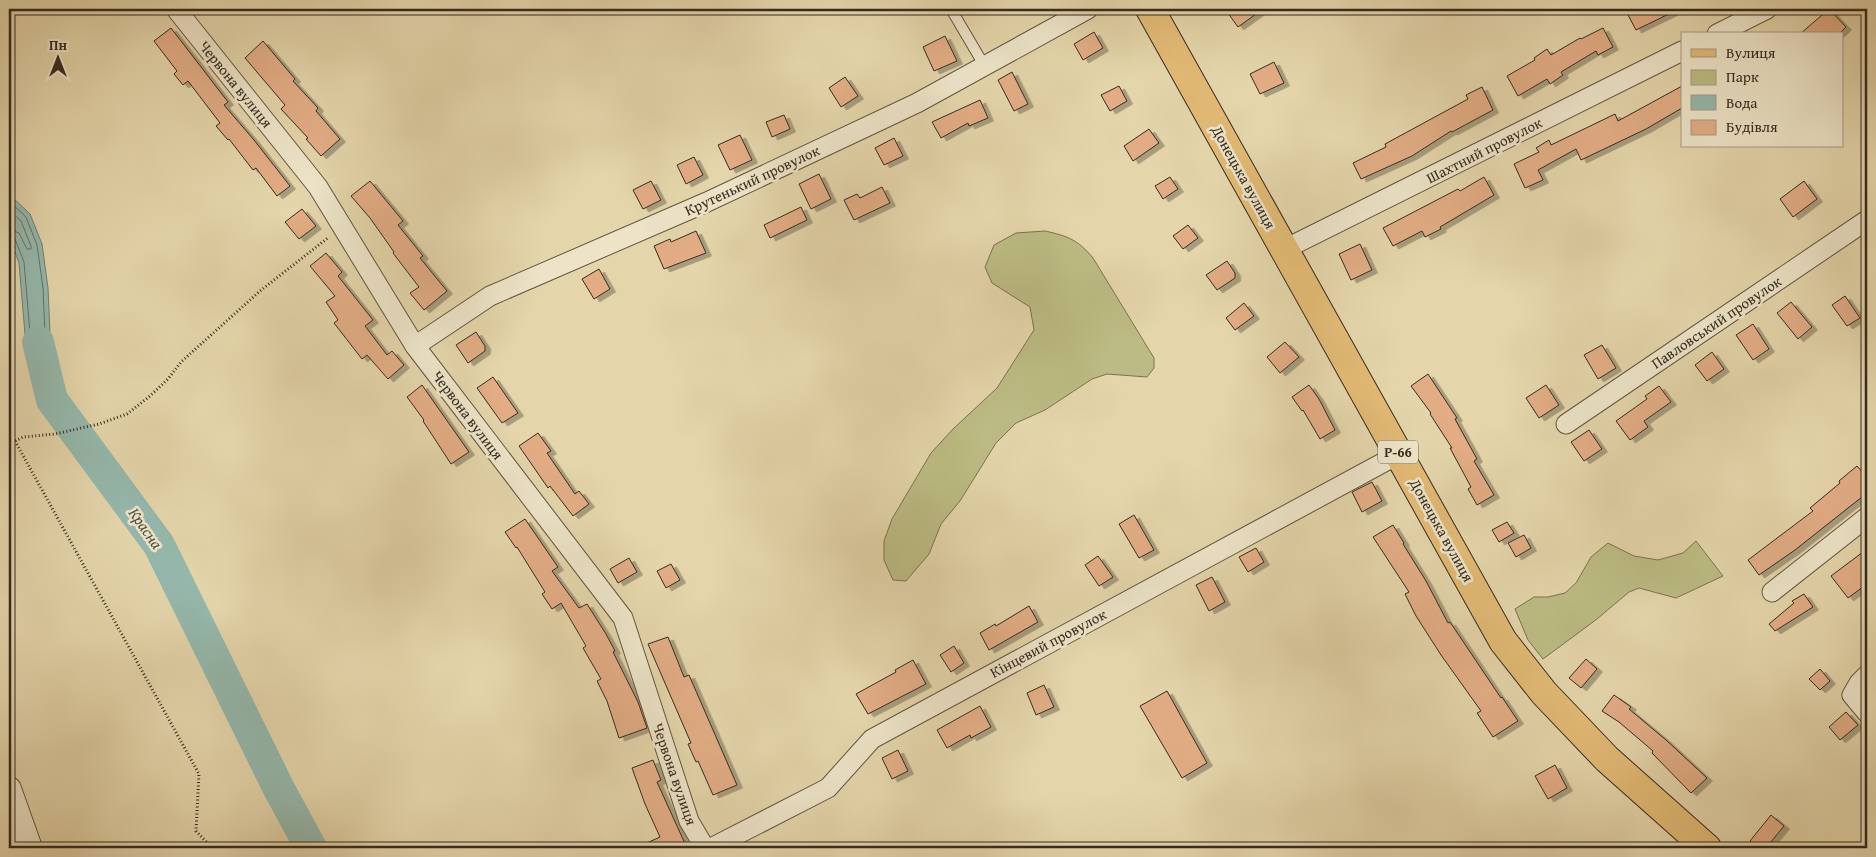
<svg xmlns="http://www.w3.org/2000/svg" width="1876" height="857" font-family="'Gentium Book Plus',serif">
  <defs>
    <filter id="shadow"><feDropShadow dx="5.5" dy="3" stdDeviation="0" flood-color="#0004"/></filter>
  </defs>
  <rect width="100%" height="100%" fill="#e4d5aa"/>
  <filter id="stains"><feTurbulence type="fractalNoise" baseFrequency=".004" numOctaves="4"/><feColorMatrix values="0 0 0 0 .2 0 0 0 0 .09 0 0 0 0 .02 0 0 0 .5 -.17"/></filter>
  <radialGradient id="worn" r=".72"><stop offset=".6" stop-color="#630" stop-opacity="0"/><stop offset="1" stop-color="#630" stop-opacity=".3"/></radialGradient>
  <g fill="#bcbb83" stroke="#787352">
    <path d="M1045 231C1068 236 1078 240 1093 258L1154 358V368L1147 377 1107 374 1092 379 1045 410 1016 423 996 443 960 501 941 524 929 554 906 581 893 580 884 560V541L892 519 931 453 953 429 997 388 1034 330 1030 307 992 283 985 267 994 245 1016 233Z"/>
    <path d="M1696 541 1723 576 1676 598 1639 588 1629 592 1597 619 1543 659 1528 640 1515 609 1534 597H1548L1565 593 1576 583 1591 557 1608 543 1634 556 1658 560 1683 553Z"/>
  </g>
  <path fill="#95b8ac" stroke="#6f8074" d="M9 194 30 214 42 244 48 288 50 334 60 383 37 390 27 358 19 263 9 236Z"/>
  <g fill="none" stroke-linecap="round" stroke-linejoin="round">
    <g stroke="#657266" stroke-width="1">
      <path d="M9 201 26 217 37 245 43 288 45 335 53 378 52 380 42 383 39 381 32 357 24 262 15 239 9 235"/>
      <path d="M9 210 21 221 31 246V249H27L19 233 9 229"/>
    </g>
    <path stroke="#95b8ac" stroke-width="32" d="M38 342 52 400 159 545 278 787 311 848"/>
  </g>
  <g fill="#e2ad85" stroke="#352b20" filter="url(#shadow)">
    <path d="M1225 9H1263L1238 27Z"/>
    <path d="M1635 9H1679L1636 30 1627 13Z"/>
    <path d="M1829 9 1846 27 1839 34H1800Z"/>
    <path d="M171 28 228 102 224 105 254 140 290 186 277 196 256 168 253 170 229 139 228 140 216 126 220 123 188 81 183 85 174 74 177 71 154 41Z"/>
    <path d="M1603 28 1613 47 1598 55 1596 51 1561 72 1563 75 1550 84 1547 79 1518 96 1507 76 1535 60 1534 58 1547 49 1551 55 1580 38 1581 39Z"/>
    <path d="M1094 32 1103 48 1083 60 1074 44Z"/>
    <path d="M945 36 957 61 934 71 923 47Z"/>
    <path d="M263 41 295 79 293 81 318 108 316 111 340 139 321 156 306 139 308 138 281 109 285 105 245 58Z"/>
    <path d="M1274 62 1284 83 1260 94 1250 74Z"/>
    <path d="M1012 72 1028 104 1014 111 998 80Z"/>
    <path d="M845 77 858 96 841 107 829 88Z"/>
    <path d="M1119 86 1127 101 1110 111 1101 95Z"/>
    <path d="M1682 86V108L1646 129 1581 160 1576 149 1538 170 1543 180 1525 188 1514 164 1539 152 1536 148 1549 140 1551 145 1615 114 1618 121Z"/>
    <path d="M1482 87 1493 110 1452 132 1451 131 1412 156 1361 179 1353 163 1386 147 1385 144 1468 99 1466 95Z"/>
    <path d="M980 100 988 118 969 126 968 123 941 138 932 122Z"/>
    <path d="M784 115 790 129 772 137 766 122Z"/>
    <path d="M1149 129 1159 143 1133 161 1124 146Z"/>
    <path d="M740 135 752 160 730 170 718 145Z"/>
    <path d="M894 138 903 156 884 165 875 148Z"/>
    <path d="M694 157 703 175 686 184 677 165Z"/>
    <path d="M819 174 831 199 811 209 799 184Z"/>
    <path d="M1170 177 1178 189 1163 199 1155 186Z"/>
    <path d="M1484 177 1494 195 1440 227 1441 229 1425 237 1422 231 1393 246 1383 228 1458 189 1460 191Z"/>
    <path d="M370 181 403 221 398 225 423 256 420 258 447 291 424 310 410 293 419 287 393 253 394 252 370 218 351 196Z"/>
    <path d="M651 181 661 200 643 209 633 190Z"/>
    <path d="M1804 181 1817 199 1793 217 1780 199Z"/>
    <path d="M882 187 890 203 854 220 844 200 857 194 860 198Z"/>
    <path d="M801 207 807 220 770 238 764 225Z"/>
    <path d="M302 209 316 226 299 239 285 222Z"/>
    <path d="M1188 225 1198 238 1183 249 1173 236Z"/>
    <path d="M696 231 706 253 664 269 654 246 670 239 671 242Z"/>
    <path d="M1360 244 1372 270 1351 280 1339 254Z"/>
    <path d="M326 253 342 272 338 276 373 320 365 326 387 355 392 351 404 365 388 379 367 355 362 359 334 323 338 320 326 302 335 296 310 266Z"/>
    <path d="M1227 261 1235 273V278L1217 290 1206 275Z"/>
    <path d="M599 269 610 289 594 299 582 279Z"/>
    <path d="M1845 296 1860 318 1847 326 1832 305Z"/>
    <path d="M1791 302 1812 327 1798 339 1777 313Z"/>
    <path d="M1244 303 1254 316 1235 330 1226 318Z"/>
    <path d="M1753 324 1769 349 1753 360 1736 335Z"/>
    <path d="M476 332 485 346V351L468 363 456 345Z"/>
    <path d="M1285 342 1299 357 1280 373 1267 357Z"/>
    <path d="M1602 345 1616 368 1598 379 1584 355Z"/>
    <path d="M1712 352 1724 369 1707 381 1695 365Z"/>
    <path d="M1428 374 1457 418 1455 419 1477 459 1474 461 1494 495 1477 505 1468 489 1471 487 1450 448H1452L1430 414 1431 413 1411 386Z"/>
    <path d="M493 377 518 413 502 423 477 388Z"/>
    <path d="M422 385 469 452 451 464 423 421 424 420 407 397Z"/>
    <path d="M1309 385 1319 399 1335 430 1320 439 1303 410 1302 411 1292 397Z"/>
    <path d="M1546 385 1559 405 1539 418 1526 398Z"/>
    <path d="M1659 386 1671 402 1644 421 1648 427 1630 440 1616 421 1647 399 1645 396Z"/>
    <path d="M1589 430 1602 449 1584 461 1571 442Z"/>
    <path d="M538 433 551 451 547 453 575 494 579 491 589 504 573 516 550 486 548 488 519 446Z"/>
    <path d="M1857 466 1867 477V493L1795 550 1759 575 1748 560 1813 511 1810 508 1840 483 1839 481Z"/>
    <path d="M1372 482 1382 501 1362 512 1352 492Z"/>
    <path d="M1134 515 1154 550 1139 558 1119 524Z"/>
    <path d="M525 519 558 567 552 571 579 608 587 604 606 634 615 651 613 652 638 702 647 728 619 738 607 701 597 681 601 679 583 648 586 646 561 603 552 609 542 594 545 592 517 547 516 548 505 532Z"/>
    <path d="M1507 522 1514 533 1499 542 1492 530Z"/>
    <path d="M1393 525 1404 543 1403 544 1426 581 1448 623 1450 622 1501 698 1502 697 1518 721 1493 737 1477 713 1481 711 1441 655 1416 616 1405 594 1409 592 1373 537Z"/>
    <path d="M1524 535 1531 548 1516 557 1508 543Z"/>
    <path d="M1256 548 1264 562 1248 572 1239 557Z"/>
    <path d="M1867 549V584L1848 598 1831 576Z"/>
    <path d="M1098 556 1113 577 1099 586 1085 565Z"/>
    <path d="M629 558 637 572 618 583 610 569Z"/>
    <path d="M671 564 680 580 666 588 657 571Z"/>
    <path d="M1212 577 1225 602 1209 611 1196 585Z"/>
    <path d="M1804 594 1813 607 1775 631 1769 624 1794 603 1792 601Z"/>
    <path d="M1029 606 1038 622 989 650 980 633 995 624 996 626Z"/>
    <path d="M668 637 684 677 689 675 737 785 713 795 698 761 696 762 688 744 691 743 648 644Z"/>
    <path d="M954 646 964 663 951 672 940 655Z"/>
    <path d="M1586 659 1597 669 1581 688 1569 678Z"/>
    <path d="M913 660 926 684 868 714 856 694 896 672 895 670Z"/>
    <path d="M1820 669 1830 681 1820 690 1809 679Z"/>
    <path d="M1044 685 1054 707 1036 715 1027 693Z"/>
    <path d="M1167 691 1207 763 1182 778 1140 706Z"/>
    <path d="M1614 695 1631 707 1629 709 1666 740 1707 778 1691 793 1652 753 1653 751 1619 722 1602 711Z"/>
    <path d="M980 706 991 727 971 738 970 735 947 748 937 730Z"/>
    <path d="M1846 712 1858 725 1840 740 1829 727Z"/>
    <path d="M898 750 908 771 892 779 882 758Z"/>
    <path d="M653 760 661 780 657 782 687 848H636L660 837 645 804 632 768Z"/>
    <path d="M1555 765 1567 788 1548 799 1535 776Z"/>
    <path d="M1771 815 1784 826 1766 848H1758L1750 841Z"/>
  </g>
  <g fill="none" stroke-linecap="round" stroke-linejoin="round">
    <g stroke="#615642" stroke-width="12">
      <path id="service" d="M951 9 984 65"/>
    </g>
    <g stroke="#615642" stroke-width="21">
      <g id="minor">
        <path d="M176 9 318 187 415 346 623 618 689 821 705 848"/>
        <path d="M1717 34 1767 9"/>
        <path d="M1285 249 1682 51"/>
        <path d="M415 346 490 296 707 202 917 103 1088 9"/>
        <path d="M1566 424 1867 220"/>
        <path d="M1772 592 1867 517"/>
        <path d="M1867 675 1859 683 1852 695 1867 713"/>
        <path d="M711 848 828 788 872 739 1399 454"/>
      </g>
    </g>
    <g stroke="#615642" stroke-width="26">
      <path id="tertiary" d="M9 789 30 848"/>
    </g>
    <g stroke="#352b20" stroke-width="30">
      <path id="primary" d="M1150 9 1503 641 1544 693 1607 759 1707 848"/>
    </g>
    <g stroke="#352b20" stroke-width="3" stroke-dasharray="1 2.5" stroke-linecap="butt">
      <path d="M15 441 199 774 196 831 212 848"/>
      <path d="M9 444 23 437 55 434 99 424 127 414 150 396 168 379 181 362 260 291 329 237"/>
    </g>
    <use href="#service" stroke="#ede4c8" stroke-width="10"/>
    <use href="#minor" stroke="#ede4c8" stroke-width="19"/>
    <use href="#tertiary" stroke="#ede4c8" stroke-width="24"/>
    <use href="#primary" stroke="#e2ba75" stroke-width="28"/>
  </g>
  <g text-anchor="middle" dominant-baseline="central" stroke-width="5" stroke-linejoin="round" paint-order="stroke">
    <rect fill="#ede4c8" stroke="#6c6252" stroke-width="1" x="1378" y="440.5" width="40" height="23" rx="4"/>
    <g font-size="14" font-weight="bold" fill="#352b20">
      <text x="1398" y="452">Р-66</text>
    </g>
    <g font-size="15" fill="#352b20" stroke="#ede4c8">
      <text transform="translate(236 84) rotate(51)">Червона вулиця</text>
      <text transform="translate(1484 150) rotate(-27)">Шахтний провулок</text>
      <text transform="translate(1244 177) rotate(61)">Донецька вулиця</text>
      <text transform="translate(752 180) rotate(-25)">Крутенький провулок</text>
      <text transform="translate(1716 322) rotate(-34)">Павловський провулок</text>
      <text transform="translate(468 415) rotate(53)">Червона вулиця</text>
      <text transform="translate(1442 530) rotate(61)">Донецька вулиця</text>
      <text transform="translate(1048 643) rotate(-28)">Кінцевий провулок</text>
      <text transform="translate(675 774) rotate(71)">Червона вулиця</text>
    </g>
    <g font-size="16" font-style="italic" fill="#4d4e43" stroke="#ede4c8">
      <text transform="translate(146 528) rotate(55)">Красна</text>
    </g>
  </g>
  <rect width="1876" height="857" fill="none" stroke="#e4d5aa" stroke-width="30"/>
  <rect x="10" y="10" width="1856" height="837" fill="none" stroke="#352b20" stroke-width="2.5"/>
  <rect x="15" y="15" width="1846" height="827" fill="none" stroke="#352b20"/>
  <rect x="1681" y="32" width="162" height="115" fill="#ede4c8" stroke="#a39a85"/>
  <rect x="1691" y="49" width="25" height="8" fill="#e2ba75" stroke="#a39a85"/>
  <text x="1726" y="58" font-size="15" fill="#352b20">Вулиця</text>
  <rect x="1691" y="70" width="25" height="15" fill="#bcbb83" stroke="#a39a85"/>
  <text x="1726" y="82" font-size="15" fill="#352b20">Парк</text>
  <rect x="1691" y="95" width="25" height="15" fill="#95b8ac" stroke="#a39a85"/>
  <text x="1726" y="108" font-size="15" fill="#352b20">Вода</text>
  <rect x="1691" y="120" width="25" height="15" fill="#e2ad85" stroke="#a39a85"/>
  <text x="1726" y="132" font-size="15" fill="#352b20">Будівля</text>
  <g transform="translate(58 58)" stroke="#ede4c8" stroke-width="4" paint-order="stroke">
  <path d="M0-4L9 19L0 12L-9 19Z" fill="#352b20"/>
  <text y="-8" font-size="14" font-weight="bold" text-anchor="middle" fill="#352b20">Пн</text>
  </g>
  <rect width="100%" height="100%" filter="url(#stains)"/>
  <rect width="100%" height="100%" fill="url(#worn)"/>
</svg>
